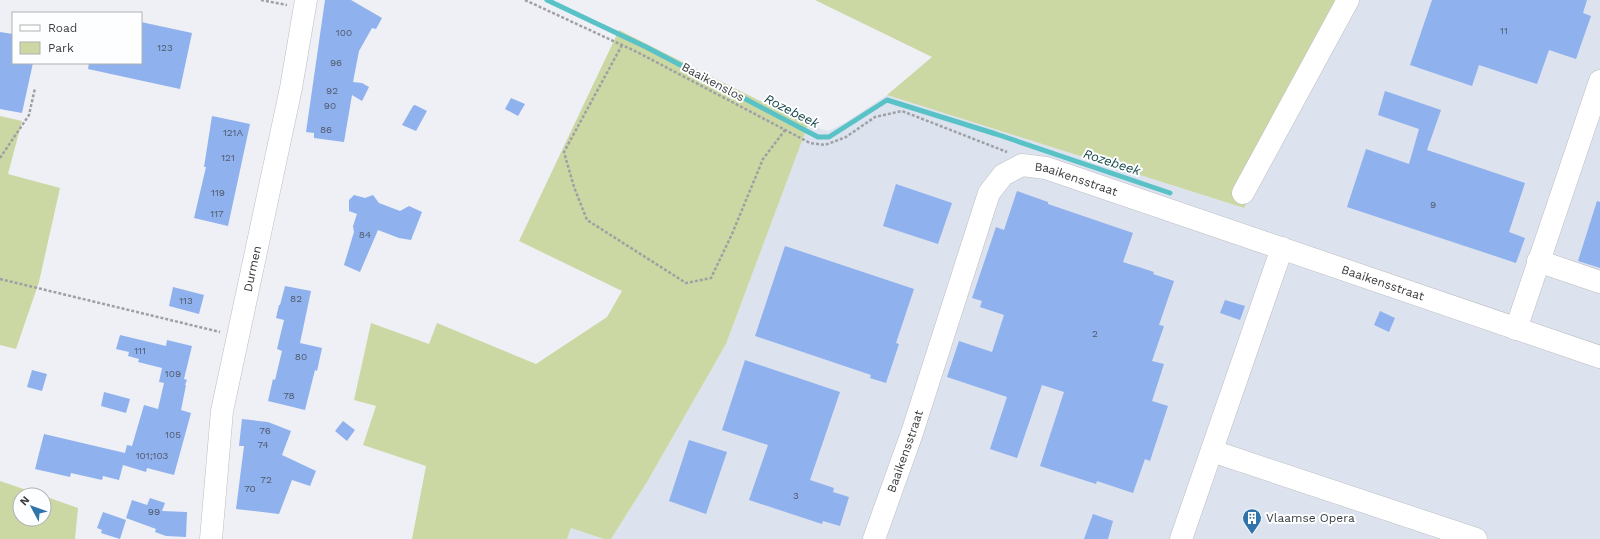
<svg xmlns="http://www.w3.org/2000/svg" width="1600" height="539" font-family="'Work Sans',sans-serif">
  <rect width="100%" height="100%" fill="#eef0f5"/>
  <g fill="#dce2ee">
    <path d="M1358 0H1600V539H611L647 482 726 344 808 125 828 131 843 124 887 95 1244 208Z"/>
    <path d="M571 528 604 539H567Z"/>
  </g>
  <g fill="#ccd8a3">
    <path d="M815 0H1358L1244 208 887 95 932 57Z"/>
    <path d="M619 30 808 125 726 344 647 482 611 539H604L571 528 567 539H412L426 466 363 445 376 406 354 400 371 323 429 344 437 323 536 364 607 317 622 291 519 241Z"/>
    <path d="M0 116 22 121 8 174 60 188 39 282 16 349 0 345Z"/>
    <path d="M0 481 41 495H20V519H44V496L78 508 75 539H0Z"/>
  </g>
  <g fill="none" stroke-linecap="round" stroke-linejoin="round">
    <path stroke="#59c2c7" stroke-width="5" d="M547 0 646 47 818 137H829L887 100 996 134 1170 193"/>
  </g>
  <g fill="#8fb1ee">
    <path d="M325 0H351L382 18 376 29 372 28 359 51 353 82 362 83 369 87 362 101 352 95 344 142 314 138V133L306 132Z"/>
    <path d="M1432 0H1587L1583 13 1591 16 1576 59 1549 50 1537 84 1479 65 1472 86 1410 65Z"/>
    <path d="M141 22 192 33 180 89 88 69 89 63H141Z"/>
    <path d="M0 32 13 34V63H33L22 113 0 109Z"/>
    <path d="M1385 91 1441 110 1427 150 1525 183 1509 232 1525 238 1516 263 1347 207 1366 149 1409 164 1419 129 1378 115Z"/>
    <path d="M511 98 525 104 518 116 505 109Z"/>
    <path d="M415 105 427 111 416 131 402 125 413 106Z"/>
    <path d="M212 116 250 124 228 226 194 218 206 167H204Z"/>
    <path d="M896 184 952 203 938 244 883 226Z"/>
    <path d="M1017 191 1048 202V204L1133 233 1123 262 1154 272 1153 274 1174 281 1159 325 1164 326 1152 361 1164 364 1152 401 1168 406 1150 461 1145 459 1133 493 1097 481 1096 484 1040 466 1064 392 1042 385 1017 458 990 449 1007 397 947 377 959 341 992 352 1004 315 980 307 982 301 972 298 996 227 1004 230Z"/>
    <path d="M354 195 365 198 373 195 379 203 400 211 409 206 422 212 411 240 399 238 378 230 360 272 344 265 354 232 353 226 357 214 349 211V200Z"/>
    <path d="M1597 201 1600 202V268L1578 261Z"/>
    <path d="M785 246 914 289 896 343 899 344 886 383 870 378 871 375 755 336Z"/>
    <path d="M285 286 311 291 300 343 322 348 317 371 315 370 305 410 268 401 273 379 275 380 282 351 277 349 284 320 276 318 279 305H280Z"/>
    <path d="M173 287 204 295 199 314 169 306Z"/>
    <path d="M1225 300 1245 306 1240 320 1220 313Z"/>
    <path d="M1380 311 1395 318 1389 332 1374 325Z"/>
    <path d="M120 335 166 346 167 340 192 346 184 379 187 380 185 385H186L181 410 191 413 174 475 147 468 146 472 123 465 119 480 103 476 102 480 71 473 70 477 35 469 44 434 125 453 127 445 132 446 144 405 158 409 164 383 159 382 162 368 138 362 139 359 128 356 129 352 116 349Z"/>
    <path d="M745 360 840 392 810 480 834 488 833 492 849 497 840 526 823 521 822 524 749 500 768 445 722 430Z"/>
    <path d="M32 370 47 374 42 391 27 387Z"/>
    <path d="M104 392 130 399 126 413 101 406Z"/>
    <path d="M242 419 268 422 291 431 282 455 316 471 310 486 292 480 279 514 236 509 244 446H239Z"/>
    <path d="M343 421 355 430 347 441 335 431Z"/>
    <path d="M689 440 727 452 706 514 669 501Z"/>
    <path d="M150 498 165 503 162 511 187 512 186 537 166 536 155 532 156 529 126 518 132 500 147 505Z"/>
    <path d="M103 512 126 520 120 539 101 533 102 530 97 528Z"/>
    <path d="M1093 514 1113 521 1108 539H1084Z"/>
  </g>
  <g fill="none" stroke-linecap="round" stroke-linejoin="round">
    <g stroke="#bcbec3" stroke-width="23">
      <g id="minor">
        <path d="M1243 193 1348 0"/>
        <path d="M1538 261 1600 282"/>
        <path d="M1516 329 1600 81"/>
        <path d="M1212 451 1476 539"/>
        <path id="s1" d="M211 539 222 411 291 88 306 0"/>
        <path id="s2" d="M874 539 912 433 989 193 1003 175 1022 165 1046 168 1600 357"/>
        <path d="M1181 539 1282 248"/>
      </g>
    </g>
    <g stroke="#9ea0a4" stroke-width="2.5" stroke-dasharray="3 2" stroke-linecap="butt">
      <path d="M261 0 287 5"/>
      <path d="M525 0 637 52 810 143 825 145 846 137 875 117 902 111 1007 152"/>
      <path d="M622 45 564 152 574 187 587 220 686 283 711 278 732 234 763 159 785 130"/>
      <path d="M0 158 29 115 35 88"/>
      <path d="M0 279 220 332"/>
    </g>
    <use href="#minor" stroke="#fff" stroke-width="22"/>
  </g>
  <defs>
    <g id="building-pin" transform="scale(1)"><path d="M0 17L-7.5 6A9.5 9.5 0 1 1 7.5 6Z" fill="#3074a9" stroke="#fdfeff"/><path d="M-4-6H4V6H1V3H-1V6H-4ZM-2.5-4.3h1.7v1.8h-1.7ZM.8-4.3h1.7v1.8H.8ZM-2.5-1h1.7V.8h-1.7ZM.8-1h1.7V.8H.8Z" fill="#fff"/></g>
  </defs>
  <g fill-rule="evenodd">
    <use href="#building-pin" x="1252" y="518"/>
  </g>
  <g text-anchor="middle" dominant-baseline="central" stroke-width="4" stroke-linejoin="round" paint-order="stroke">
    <g font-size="10" fill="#505a6b">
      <text x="1504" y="30">11</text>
      <text x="344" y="32">100</text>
      <text x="165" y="47">123</text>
      <text x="336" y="62">96</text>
      <text x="332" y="90">92</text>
      <text x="330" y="105">90</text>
      <text x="326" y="129">86</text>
      <text x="233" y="132">121A</text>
      <text x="228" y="157">121</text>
      <text x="218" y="192">119</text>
      <text x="1433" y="204">9</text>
      <text x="217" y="213">117</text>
      <text x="365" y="234">84</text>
      <text x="296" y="298">82</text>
      <text x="186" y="300">113</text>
      <text x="1095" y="333">2</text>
      <text x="140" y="350">111</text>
      <text x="301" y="356">80</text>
      <text x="173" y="373">109</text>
      <text x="289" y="395">78</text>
      <text x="265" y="430">76</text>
      <text x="173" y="434">105</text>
      <text x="263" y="444">74</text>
      <text x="152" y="455">101;103</text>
      <text x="266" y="479">72</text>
      <text x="250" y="488">70</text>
      <text x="796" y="495">3</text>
      <text x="154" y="511">99</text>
    </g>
    <g font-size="12" fill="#3b3d3f" stroke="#fdfeff">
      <text transform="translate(713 82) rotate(28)">Baaikenslos</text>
      <text stroke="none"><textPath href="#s2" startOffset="465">Baaikensstraat</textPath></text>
      <text stroke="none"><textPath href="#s1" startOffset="274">Durmen</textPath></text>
      <text stroke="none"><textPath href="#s2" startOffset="789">Baaikensstraat</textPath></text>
      <text stroke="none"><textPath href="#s2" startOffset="93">Baaikensstraat</textPath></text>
    </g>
    <g font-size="12" fill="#3b3d3f" stroke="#fdfeff" text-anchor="start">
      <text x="1266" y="518">Vlaamse Opera</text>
    </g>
    <g font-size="13" font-style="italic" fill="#1a494c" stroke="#fdfeff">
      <text transform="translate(792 111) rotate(27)">Rozebeek</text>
      <text transform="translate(1112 162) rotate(18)">Rozebeek</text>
    </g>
  </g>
  <rect x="12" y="12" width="130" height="52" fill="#fdfeff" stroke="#afb1b2"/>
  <rect x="20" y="25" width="20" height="6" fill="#ffffff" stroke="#afb1b2"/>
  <text x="48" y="32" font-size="12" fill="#3b3d3f">Road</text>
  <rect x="20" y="42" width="20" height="12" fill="#ccd8a3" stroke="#afb1b2"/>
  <text x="48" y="52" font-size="12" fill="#3b3d3f">Park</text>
  <g transform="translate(32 507) rotate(311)"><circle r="19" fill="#fdfeff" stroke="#afb1b2"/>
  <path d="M0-3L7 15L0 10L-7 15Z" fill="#3074a9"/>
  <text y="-6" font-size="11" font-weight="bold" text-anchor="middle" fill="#3b3d3f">N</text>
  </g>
</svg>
